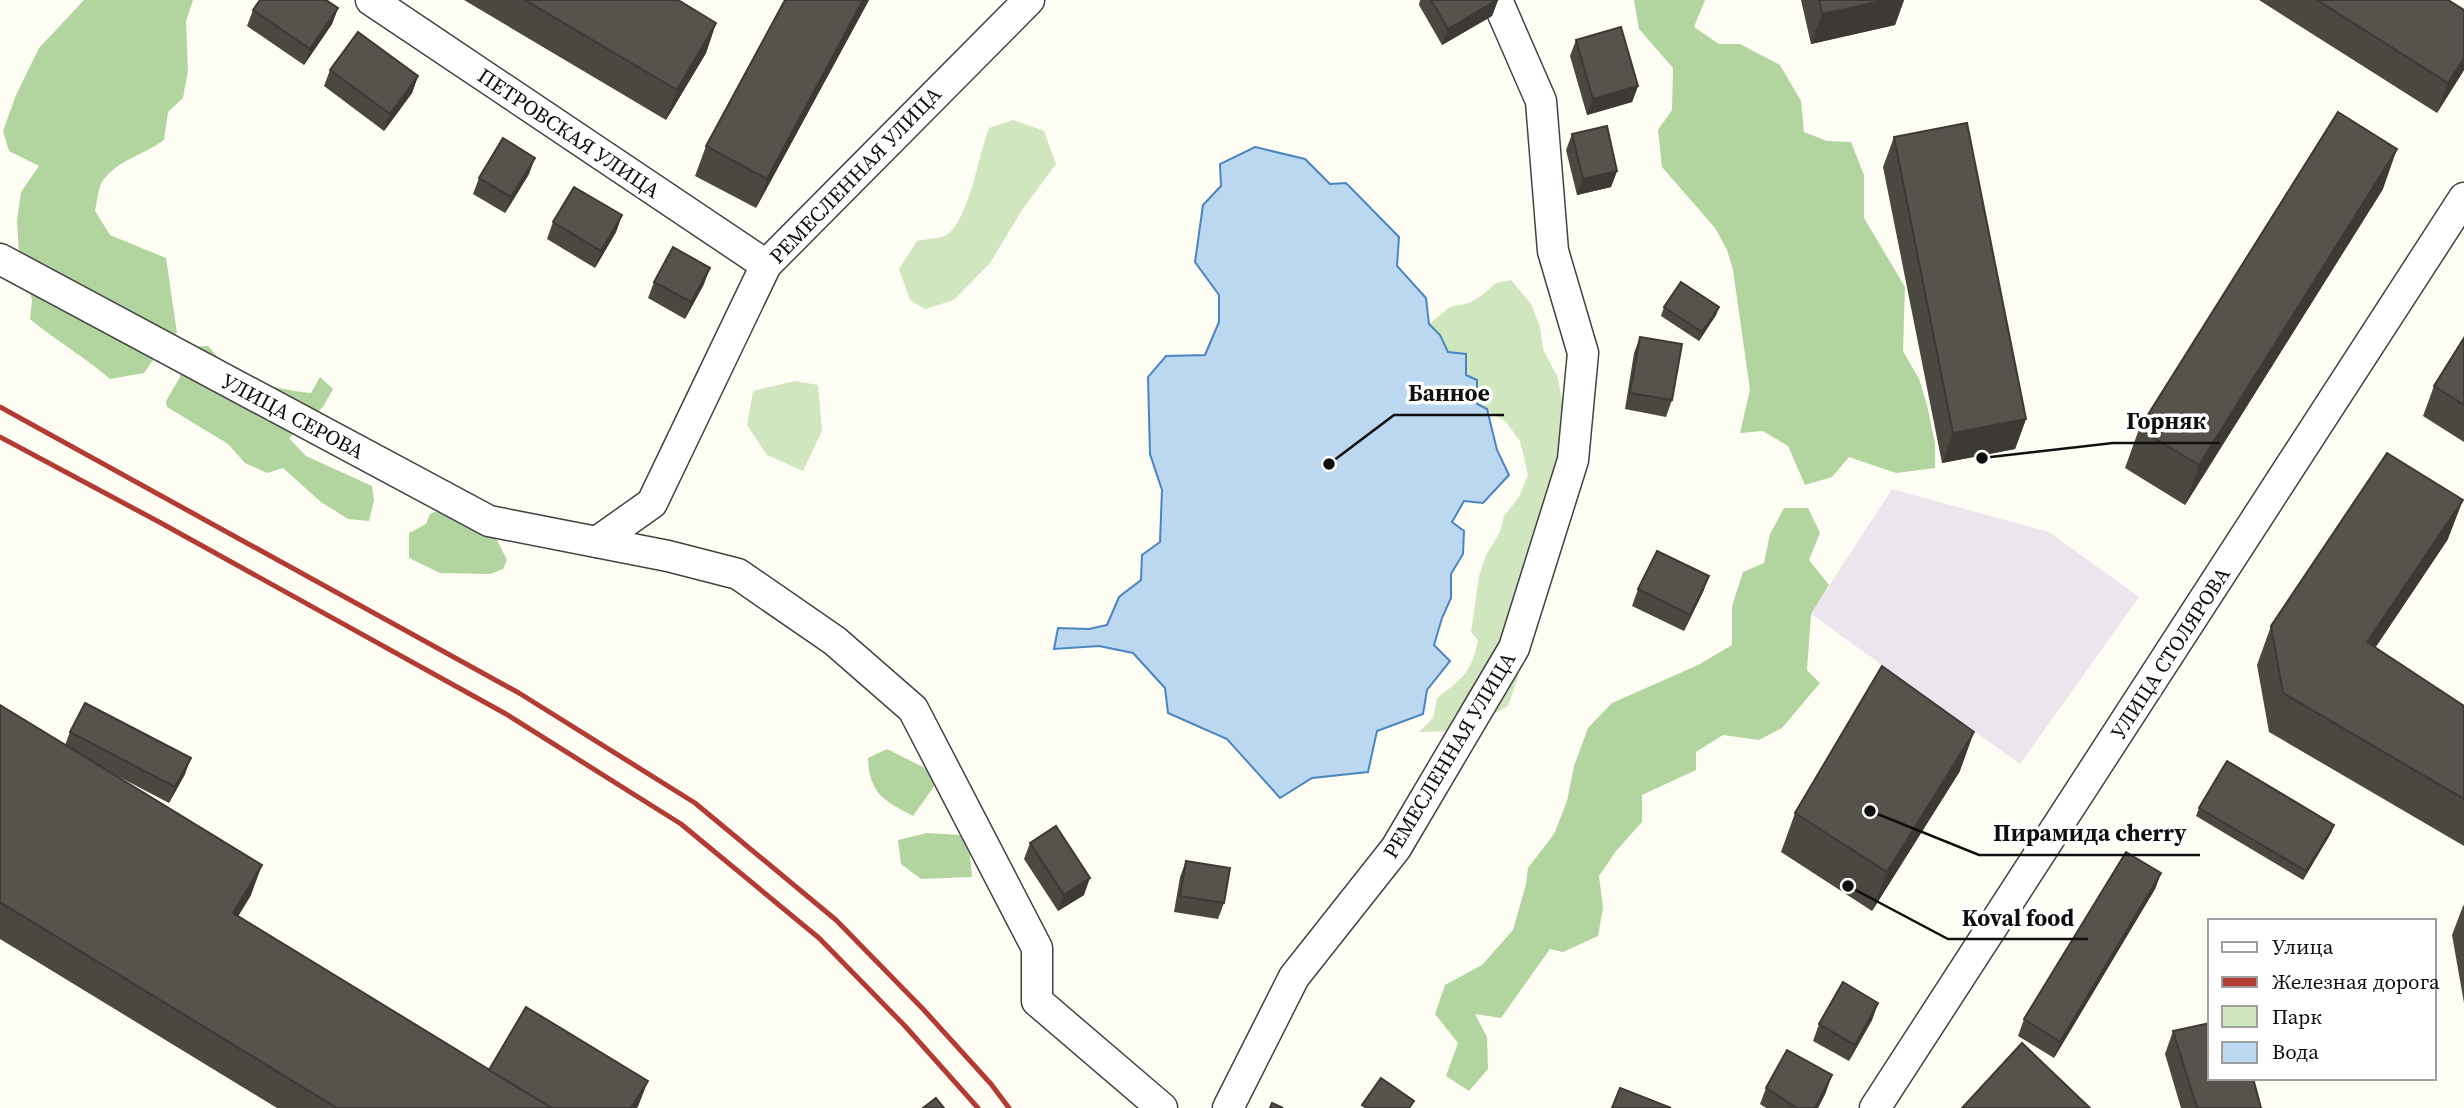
<svg xmlns="http://www.w3.org/2000/svg" width="2464" height="1108" font-family="'Source Serif 4',serif">
  <rect width="100%" height="100%" fill="#fefdf3"/>
  <path fill="#ede5ed" d="M1892 489 2049 532 2139 597 2020 764 1811 614Z"/>
  <g fill="#cfe6bf">
    <path d="M1013 120 1044 131 1056 164 1022 210 990 263 954 300 925 309 910 300 899 269 917 241C925 239 941 239 948 234 970 216 978 156 989 128Z"/>
    <path d="M1511 280 1531 304 1540 327 1543 349 1558 378 1563 405 1564 462 1514 648 1518 677 1508 706 1490 716 1465 703 1454 716 1457 722 1450 731 1419 732 1433 718 1437 698C1462 679 1472 672 1478 640L1471 632 1479 576 1486 555 1500 532 1504 516 1519 497 1528 475 1520 441 1506 422 1477 404V380C1453 369 1446 342 1429 324L1450 307 1469 303 1481 296 1496 283Z"/>
    <path d="M795 381 818 385 822 431 803 471 767 455 747 425 753 391Z"/>
  </g>
  <g fill="#b2d59f">
    <path d="M84 0H193L186 21 188 71 183 98 168 112 164 140C145 154 119 160 104 179 98 186 97 202 95 211L110 235 166 258 177 333 163 346 144 373 110 379C85 357 56 341 30 319L32 301 26 273H6L0 277V249L19 253 17 221 21 192 39 166 9 151 3 131 16 95 39 48Z"/>
    <path d="M1634 0H1705L1694 27 1719 44H1740L1780 65 1801 101 1804 132 1827 141 1851 142 1864 175V218L1905 287 1903 351 1919 379 1927 405 1935 444V468L1896 473 1849 457 1832 477 1805 485 1788 446 1763 431 1740 433 1750 390 1733 270 1727 250 1715 228 1662 167 1658 130 1672 110 1673 68 1639 29Z"/>
    <path d="M208 346C215 353 222 364 231 370 255 384 284 390 311 393L320 377 333 389 323 407 289 438 306 456 372 486 374 500 369 521 348 519 321 502 283 468 267 473 245 463 228 444 167 407 166 401 180 377 184 347Z"/>
    <path d="M445 508 459 523 481 529 497 540 507 560 503 569 490 574 440 573 409 558V533L426 524 430 514Z"/>
    <path d="M1784 508H1808L1820 533 1809 560 1829 585 1811 614 1807 670 1820 683 1782 728 1759 740 1723 735 1696 752V770L1642 795V822L1616 851 1599 876 1603 908 1598 936 1563 952 1550 949 1501 1018 1475 1014 1487 1037 1488 1069 1469 1091 1446 1076 1458 1043 1435 1014 1445 985 1482 965 1513 930 1526 884 1528 868 1554 834 1567 801 1574 766 1588 728 1612 703 1698 665 1732 645V606L1743 572 1764 563 1770 534Z"/>
    <path d="M887 749 925 768 935 785 913 816C884 801 869 793 868 758Z"/>
    <path d="M927 833 960 835 970 855 972 877 921 879 901 864 898 840Z"/>
  </g>
  <path fill="#bcd7f0" stroke="#4a85c0" stroke-width="2" d="M1255 147 1305 159 1330 184 1346 183 1399 237 1397 266 1426 298 1429 324 1440 335 1448 352 1466 354V375L1477 380V404L1487 409 1497 450 1509 475 1483 503 1464 501 1452 522 1464 531 1463 554 1451 574V598L1442 618 1434 645 1450 661 1427 690 1423 714 1377 731 1368 772 1312 778 1280 798 1227 739 1168 713 1165 688 1133 653 1099 646 1054 649 1058 628 1089 629 1107 625 1119 597 1141 580 1142 555 1160 542 1162 490 1150 454 1148 377 1166 356 1205 355 1219 322V295L1195 262 1203 205 1221 186 1220 164Z"/>
  <g fill="none" stroke-linecap="round" stroke-linejoin="round">
    <g stroke="#424242" stroke-width="33">
      <g id="street">
        <path d="M371 0 766 265"/>
        <path d="M0 259 489 521 668 556 738 574 835 641 913 709 1037 948V1001L1162 1108"/>
        <path d="M597 542 652 503 766 265 1029 0"/>
        <path d="M1228 1108 1294 977 1396 848 1514 648 1573 460 1583 353 1553 251 1541 101 1497 0"/>
        <path d="M1875 1108 2464 198"/>
      </g>
    </g>
    <use href="#street" stroke="#fff" stroke-width="30"/>
    <g stroke="#b23b34" stroke-width="5">
      <path d="M0 407 519 693 695 803 836 920 923 1009 991 1084 1009 1108"/>
      <path d="M0 437 161 523 506 714 681 824 819 938 905 1026 978 1108"/>
    </g>
  </g>
  <g fill="#4b4741">
    <path d="M464 0H678L716 23 706 53 666 120Z"/>
    <path d="M785 0H869L756 208 695 176 706 146Z"/>
    <path d="M1420 0H1498L1492 16 1442 45 1419 5Z"/>
    <path d="M1801 0H1904L1895 25 1811 44Z"/>
    <path d="M2259 0H2448L2464 70 2437 113Z"/>
    <path d="M338 8 332 24 304 65 247 26 253 10Z"/>
    <path d="M1576 40 1638 86 1632 102 1587 115 1570 56Z"/>
    <path d="M330 70 418 76 412 93 384 131 324 86Z"/>
    <path d="M1572 134 1617 171 1611 187 1577 195 1566 150Z"/>
    <path d="M1894 137 2026 419 2015 449 1942 463 1883 167Z"/>
    <path d="M529 174 505 213 473 194 479 178Z"/>
    <path d="M2383 189 2185 505 2125 468 2139 429Z"/>
    <path d="M622 215 616 232 595 268 547 239 553 222Z"/>
    <path d="M654 282 704 284 685 319 648 298Z"/>
    <path d="M1664 307H1719L1716 315 1699 341 1661 316Z"/>
    <path d="M1640 337 1672 400 1666 417 1625 409 1634 353Z"/>
    <path d="M2464 338V442L2423 416 2434 386Z"/>
    <path d="M2448 539 2375 648 2464 706V846L2269 732 2257 665 2271 626Z"/>
    <path d="M1709 576 1703 592 1684 631 1632 606 1638 589Z"/>
    <path d="M0 705 65 745 70 732 185 774 169 803 104 769 251 895 238 916 489 1070 639 1104 637 1108H277L0 939Z"/>
    <path d="M1960 771 1872 911 1781 852 1795 813Z"/>
    <path d="M2199 808 2334 825 2331 833 2303 880 2196 816Z"/>
    <path d="M1030 843 1084 895 1058 911 1024 859Z"/>
    <path d="M1186 861 1224 903 1218 919 1174 912 1180 877Z"/>
    <path d="M2161 873 2155 889 2054 1058 2018 1036 2024 1019Z"/>
    <path d="M2464 905V1003L2452 935 2463 906Z"/>
    <path d="M1878 1003 1872 1020 1849 1061 1813 1041 1819 1024Z"/>
    <path d="M2173 1031 2210 1078 2261 1108H2181L2165 1054Z"/>
    <path d="M1766 1088 1826 1092 1818 1108H1766L1760 1104Z"/>
  </g>
  <g fill="#3d3935">
    <path d="M863 0H869L756 208 767 179Z"/>
    <path d="M1498 0 1492 16 1442 45 1448 29Z"/>
    <path d="M1886 0H1904L1895 25 1811 44 1822 14Z"/>
    <path d="M338 8 332 24 304 65 310 49Z"/>
    <path d="M716 23 706 53 666 120 677 90Z"/>
    <path d="M2464 58V70L2437 113 2448 83Z"/>
    <path d="M418 76 412 93 384 131 390 114Z"/>
    <path d="M1638 86 1632 102 1587 115 1593 99Z"/>
    <path d="M2397 149 2383 189 2185 505 2199 465Z"/>
    <path d="M535 158 529 174 505 213 511 197Z"/>
    <path d="M1617 171 1611 187 1577 195 1583 179Z"/>
    <path d="M622 215 616 232 595 268 601 251Z"/>
    <path d="M710 268 704 284 685 319 691 302Z"/>
    <path d="M1719 307 1716 315 1699 341 1702 332Z"/>
    <path d="M2026 419 2015 449 1942 463 1953 433Z"/>
    <path d="M2463 500 2448 539 2353 681 2367 642Z"/>
    <path d="M1709 576 1703 592 1684 631 1690 615Z"/>
    <path d="M1974 732 1960 771 1872 911 1887 872Z"/>
    <path d="M191 758 185 774 169 803 175 787Z"/>
    <path d="M2334 825 2331 833 2303 880 2306 871Z"/>
    <path d="M262 865 251 895 222 943 233 913Z"/>
    <path d="M2161 873 2155 889 2054 1058 2060 1042Z"/>
    <path d="M1090 878 1084 895 1058 911 1064 895Z"/>
    <path d="M1878 1003 1872 1020 1849 1061 1855 1045Z"/>
    <path d="M1832 1075 1826 1092 1818 1108H1815Z"/>
    <path d="M648 1081 639 1104 637 1108H631Z"/>
  </g>
  <g fill="#57524c" stroke="#3d3935" stroke-width="2">
    <path d="M260 0H326L338 8 310 49 253 10Z"/>
    <path d="M525 0H678L716 23 677 90Z"/>
    <path d="M785 0H863L767 179 706 146Z"/>
    <path d="M1431 0H1497L1448 29Z"/>
    <path d="M1819 0H1886L1822 14Z"/>
    <path d="M2317 0H2448L2464 10V58L2448 83Z"/>
    <path d="M1621 27 1638 86 1593 99 1576 40Z"/>
    <path d="M358 32 418 76 390 114 330 70Z"/>
    <path d="M2338 112 2397 149 2199 465 2139 429Z"/>
    <path d="M1967 123 2026 419 1953 433 1894 137Z"/>
    <path d="M1607 126 1617 171 1583 179 1572 134Z"/>
    <path d="M503 138 535 158 511 197 479 178Z"/>
    <path d="M574 187 622 215 601 251 553 222Z"/>
    <path d="M673 247 710 268 691 302 654 282Z"/>
    <path d="M1681 282 1719 307 1702 332 1664 307Z"/>
    <path d="M1640 337 1682 344 1672 400 1630 393Z"/>
    <path d="M2464 338V405L2434 386Z"/>
    <path d="M2387 453 2463 500 2367 642 2464 706V799L2283 693 2271 626Z"/>
    <path d="M1657 551 1709 576 1690 615 1638 589Z"/>
    <path d="M1882 666 1974 732 1887 872 1795 813Z"/>
    <path d="M85 703 191 758 175 787 70 732Z"/>
    <path d="M0 705 262 865 233 913 552 1108H337L0 902Z"/>
    <path d="M2227 761 2334 825 2306 871 2199 808Z"/>
    <path d="M1056 826 1090 878 1064 895 1030 843Z"/>
    <path d="M2126 852 2161 873 2060 1042 2024 1019Z"/>
    <path d="M1186 861 1230 868 1224 903 1180 896Z"/>
    <path d="M1843 982 1878 1003 1855 1045 1819 1024Z"/>
    <path d="M526 1007 648 1081 632 1106 636 1108H552L489 1070Z"/>
    <path d="M2210 1023V1078H2253L2261 1108H2197L2173 1031Z"/>
    <path d="M2022 1043 2090 1108H1962Z"/>
    <path d="M1787 1050 1832 1075 1815 1108H1797L1766 1088Z"/>
    <path d="M1381 1078 1414 1101 1409 1108H1367L1362 1105Z"/>
    <path d="M1620 1088 1671 1108H1612Z"/>
    <path d="M936 1098 944 1108H923Z"/>
    <path d="M1272 1103 1283 1108H1270Z"/>
  </g>
  <g text-anchor="middle" dominant-baseline="central" stroke-width="7" stroke-linejoin="round" paint-order="stroke">
    <g font-size="21" fill="#0f0f0f" stroke="#fff">
      <text transform="translate(569 133) rotate(34)">ПЕТРОВСКАЯ УЛИЦА</text>
      <text transform="translate(855 175) rotate(-46)">РЕМЕСЛЕННАЯ УЛИЦА</text>
      <text transform="translate(293 416) rotate(28)">УЛИЦА СЕРОВА</text>
      <text transform="translate(2170 653) rotate(-57)">УЛИЦА СТОЛЯРОВА</text>
      <text transform="translate(1449 755) rotate(-59)">РЕМЕСЛЕННАЯ УЛИЦА</text>
    </g>
  </g>
  <path fill="none" stroke="#0f0f0f" stroke-width="2.5" d="M1329 464L1394 415H1504M1982 458L2113 443H2220M1870 811L1979 855H2200M1848 886L1948 939H2088"/>
  <g fill="#0f0f0f" stroke="#fff" stroke-width="2.5">
    <circle cx="1329" cy="464" r="7"/>
    <circle cx="1982" cy="458" r="7"/>
    <circle cx="1870" cy="811" r="7"/>
    <circle cx="1848" cy="886" r="7"/>
  </g>
  <g font-size="23" text-anchor="middle" font-weight="bold" fill="#0f0f0f" stroke="#fff" stroke-width="7" stroke-linejoin="round" paint-order="stroke">
    <text x="1449" y="401">Банное</text>
    <text x="2166" y="429">Горняк</text>
    <text x="2090" y="841">Пирамида cherry</text>
    <text x="2018" y="926">Koval food</text>
  </g>
  <rect x="2208" y="919" width="228" height="161" fill="#ffffff" stroke="#9f9f9f" stroke-width="2"/>
  <rect x="2222" y="942" width="35" height="10" fill="#ffffff" stroke="#9f9f9f" stroke-width="2"/>
  <text x="2272" y="954" font-size="21" fill="#0f0f0f">Улица</text>
  <rect x="2222" y="977" width="35" height="10" fill="#b23b34" stroke="#9f9f9f" stroke-width="2"/>
  <text x="2272" y="989" font-size="21" fill="#0f0f0f">Железная дорога</text>
  <rect x="2222" y="1006" width="35" height="21" fill="#cfe6bf" stroke="#9f9f9f" stroke-width="2"/>
  <text x="2272" y="1024" font-size="21" fill="#0f0f0f">Парк</text>
  <rect x="2222" y="1042" width="35" height="21" fill="#bcd7f0" stroke="#9f9f9f" stroke-width="2"/>
  <text x="2272" y="1059" font-size="21" fill="#0f0f0f">Вода</text>
</svg>
